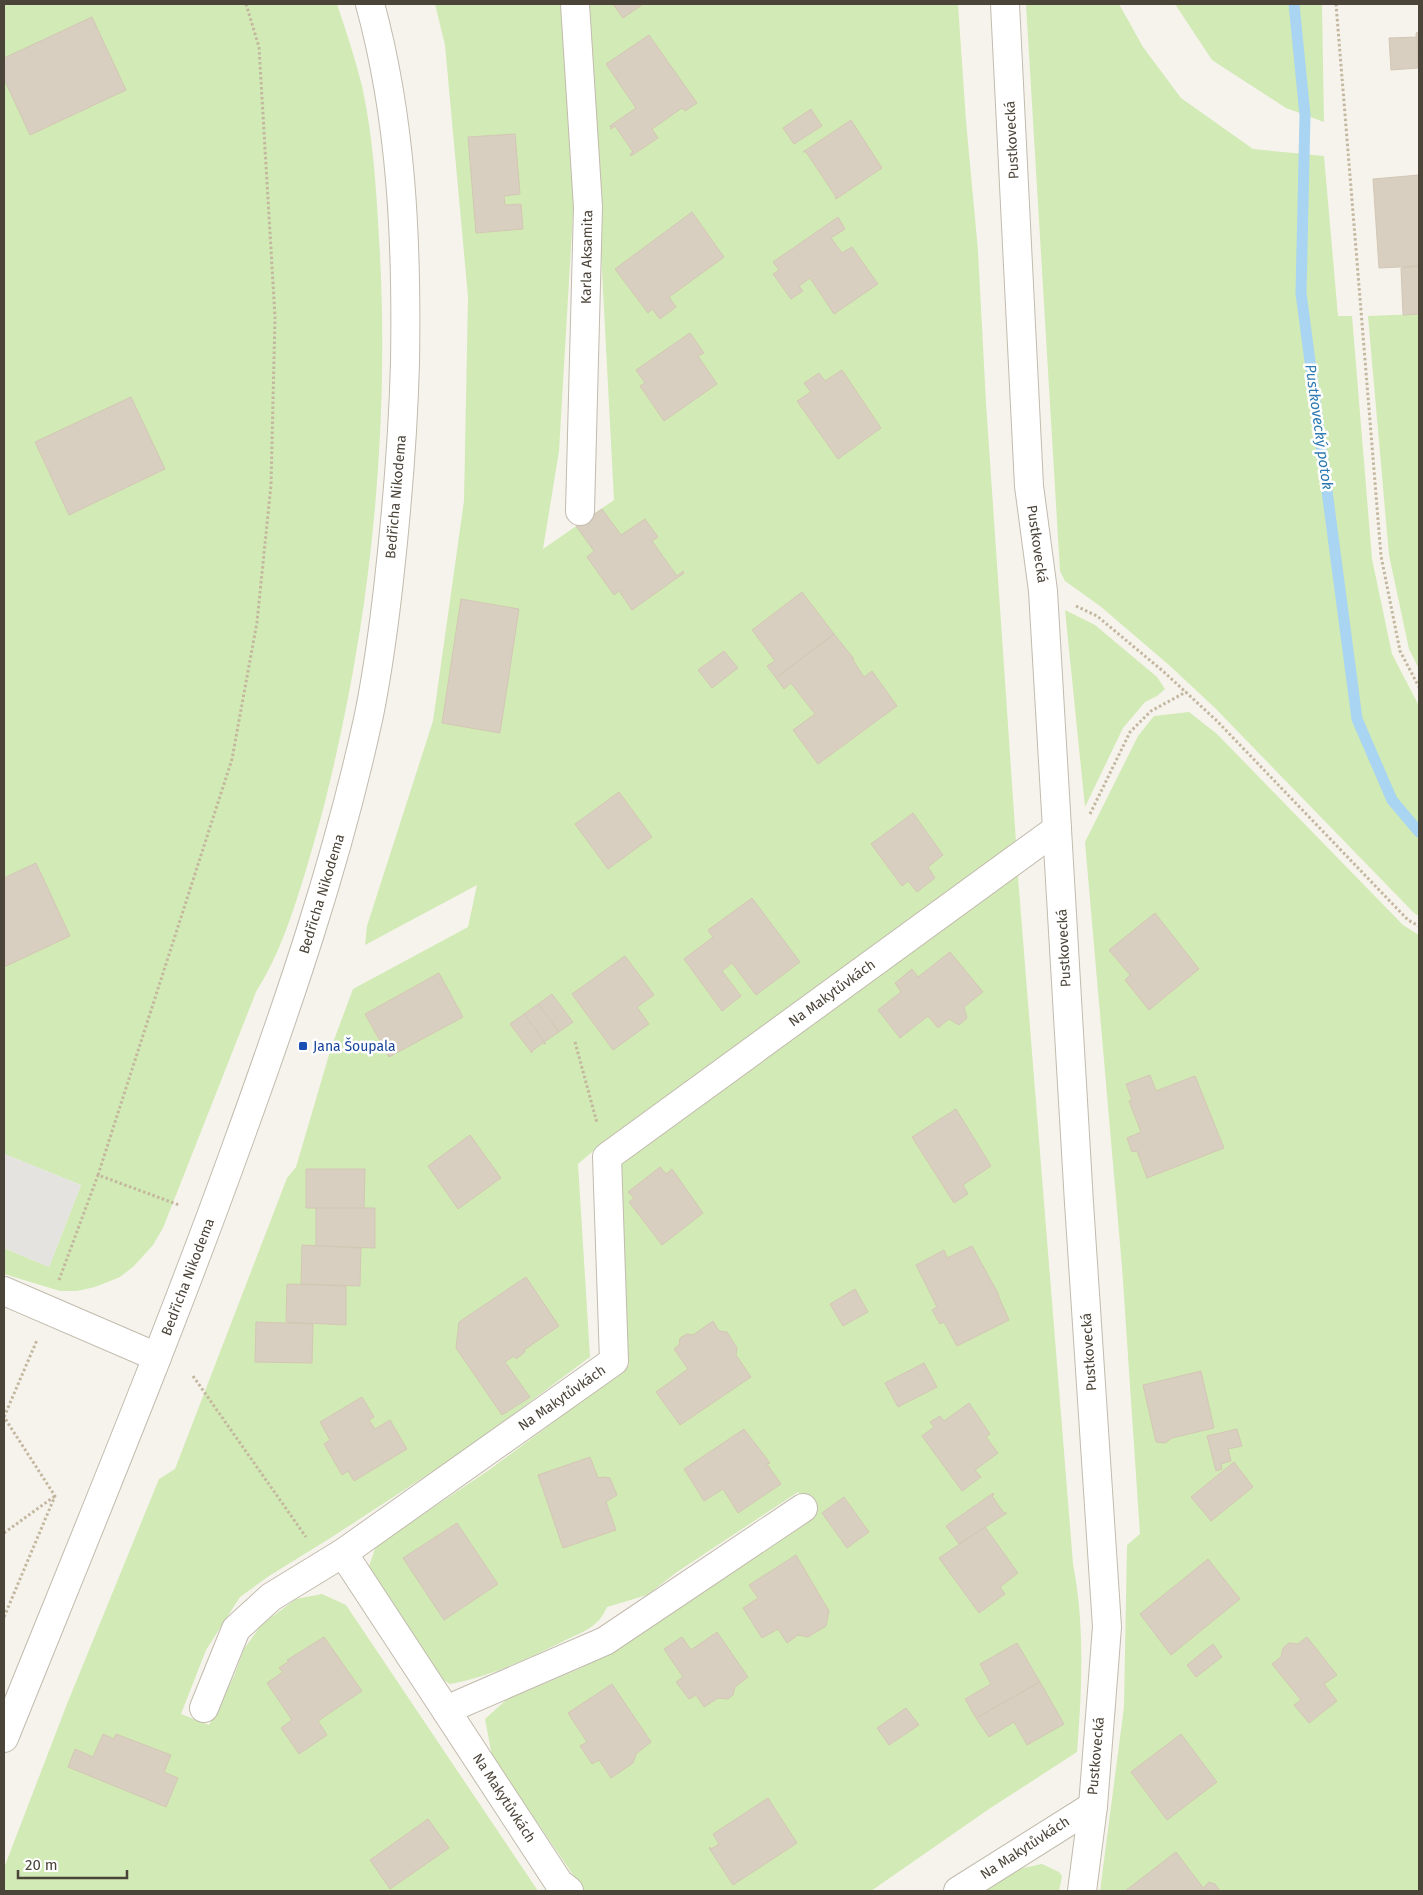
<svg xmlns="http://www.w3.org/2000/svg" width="1423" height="1895" font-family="'Fira Sans',sans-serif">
  <rect width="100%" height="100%" fill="#f6f3ec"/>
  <g fill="#d2eab5">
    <path d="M4 4H337C346 31 355 58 362 86 373 136 376 187 379 238 390 418 373 601 331 777 324 808 315 839 306 870 293 912 280 954 256 992L163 1228 153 1245 134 1266 120 1277 95 1287 77 1291H60L4 1274V1248L49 1267 81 1185 4 1154Z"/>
    <path d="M435 4H564L577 210 573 213 559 451 543 549 614 500 588 4H958L966 121 978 251 986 403 1016 842 598 1147 578 1164 590 1357 467 1449 332 1537 269 1576 240 1597 206 1650 181 1714 209 1725 234 1676 244 1649 261 1625 296 1599 322 1594 346 1605 538 1891H4V1868L67 1704 159 1479 175 1469 287 1178 296 1167 331 1048 353 989 468 927 477 885 365 945 367 926 433 721 464 501 468 297 445 45Z"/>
    <path d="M1026 4H1119L1143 47 1181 98 1253 149 1324 156 1338 316H1352L1372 559 1392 654 1419 706V916L1415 914 1215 708 1169 665 1100 606 1065 581 1060 571Z"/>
    <path d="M1175 4H1322L1324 122 1286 108 1212 60Z"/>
    <path d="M1419 314V669L1409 649 1389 555 1368 316Z"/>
    <path d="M1065 610 1095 625 1157 677 1165 689 1157 696 1145 702 1123 728 1085 807Z"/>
    <path d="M1189 712 1217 734 1403 925 1419 935V1891H1100L1124 1707 1127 1545 1140 1534 1122 1267 1085 842 1138 736 1154 716Z"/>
    <path d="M1017 865 1073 1564C1085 1626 1082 1689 1077 1752L989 1809 871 1891H584L492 1756 485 1719 506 1700 581 1668 614 1651 811 1520 810 1517 814 1514 798 1492 677 1572 647 1595 607 1607C604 1613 601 1619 596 1623 586 1632 573 1636 562 1642 527 1659 489 1677 450 1684L440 1678 376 1580 369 1566 376 1546 489 1470 629 1366 616 1160Z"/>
    <path d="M1042 1864 1059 1872 1062 1876 1059 1891H982L1013 1870Z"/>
  </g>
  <path fill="#e5e3e0" d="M4 1154 81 1185 49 1267 4 1248Z"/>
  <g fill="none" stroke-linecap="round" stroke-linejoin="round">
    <path stroke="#a9d4f2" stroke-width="11" d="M1294 4 1305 115 1301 293 1357 719 1392 800 1419 832"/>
  </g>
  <g fill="#d8cfc1" stroke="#d3c7b4">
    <path d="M613 4H643L623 18Z"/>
    <path d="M92 17 126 90 30 135 4 79V58Z"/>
    <path d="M1419 32V68H1418L1416 33Z"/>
    <path d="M649 35 697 103 685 111 682 108 652 129 658 138 631 156 630 154 633 152 615 126 611 129 610 126 636 108 606 64Z"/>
    <path d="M1417 37 1418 68 1391 70 1389 38Z"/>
    <path d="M811 109 822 126 794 144 783 128Z"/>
    <path d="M851 120 882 168 836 199 835 198 836 197 806 152H803Z"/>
    <path d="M515 134 520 194 504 196 505 205 521 204 523 229 476 233 468 137Z"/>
    <path d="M1419 175V266L1379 268 1373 179Z"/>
    <path d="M692 212 724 257 669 297 676 307 660 319 652 309 648 313 615 269Z"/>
    <path d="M838 217 845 229 831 238 842 253 852 247 878 284 834 314 810 278 799 286 803 291 791 299 773 274 779 270 773 262Z"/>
    <path d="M1419 266V314L1403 315 1401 268Z"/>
    <path d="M690 333 704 353 698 356 717 384 664 421 640 386 645 383 636 370Z"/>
    <path d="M842 370 881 428 838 459 797 401 811 392 804 383 819 373 825 381Z"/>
    <path d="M131 397 165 469 69 515 35 442Z"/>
    <path d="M602 509 621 535 645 519 658 537 652 541 677 576 683 571 684 573 632 610 619 591 614 595 587 557 594 551 576 526Z"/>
    <path d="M802 592 834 634 776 678 767 666 775 661 752 630Z"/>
    <path d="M461 599 519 609 500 733 442 723Z"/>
    <path d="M834 634 854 659 853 660 864 677 872 671 897 706 818 764 793 730 815 714 791 683 784 689 776 678Z"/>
    <path d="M724 651 738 668 712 688 698 670Z"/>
    <path d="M619 792 652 837 608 869 575 824Z"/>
    <path d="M913 813 943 855 928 867 935 878 917 892 908 881 902 886 871 844Z"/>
    <path d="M36 863 70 936 4 967V878Z"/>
    <path d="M752 898 800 962 756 995 732 963 722 971 741 996 722 1011 684 959 713 937 708 930Z"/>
    <path d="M1155 913 1199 969 1149 1010 1125 980 1130 975 1109 950Z"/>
    <path d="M950 952 983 992 964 1007 967 1018 959 1025 949 1019 938 1028 928 1016 900 1038 878 1010 901 992 895 983 912 969 918 977Z"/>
    <path d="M625 956 654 995 637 1007 649 1024 613 1050 572 994Z"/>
    <path d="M439 973 463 1017 389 1057 365 1014Z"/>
    <path d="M552 994 573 1022 559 1032 538 1004Z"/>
    <path d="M538 1004 559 1032 544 1042 524 1014Z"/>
    <path d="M524 1014 546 1044 543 1043 532 1051V1053L510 1024Z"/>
    <path d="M1150 1075 1156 1091 1195 1076 1224 1148 1147 1178 1137 1151 1132 1152 1127 1138 1141 1132 1129 1101 1132 1100 1126 1084Z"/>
    <path d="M956 1109 991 1166 963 1185 968 1194 954 1203 912 1137Z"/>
    <path d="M470 1135 501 1178 458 1209 428 1166Z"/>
    <path d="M660 1167 666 1174 672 1169 703 1213 662 1245 629 1202 634 1198 628 1192Z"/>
    <path d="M306 1169H365L364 1209 306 1208Z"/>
    <path d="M316 1208H375V1248L316 1246Z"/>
    <path d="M302 1245 361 1248 360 1286 301 1284Z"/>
    <path d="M972 1246 999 1295H998L1009 1320 957 1346 944 1322 940 1324 932 1310 937 1307 916 1265 944 1250 947 1258Z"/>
    <path d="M526 1277 559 1326 524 1350 525 1352 516 1359 514 1356 505 1362 530 1397 502 1415 456 1348 459 1322Z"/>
    <path d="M287 1284 346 1286V1325L286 1322Z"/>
    <path d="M855 1289 868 1312 843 1326 830 1304Z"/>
    <path d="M713 1321 719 1331 727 1332 737 1348 736 1355 751 1377 680 1425 656 1392 688 1369 674 1349 679 1345 680 1338 687 1334 693 1335Z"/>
    <path d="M256 1322 313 1324 312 1363 255 1362Z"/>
    <path d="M924 1363 937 1387 898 1407 885 1383Z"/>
    <path d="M1201 1371 1214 1428 1172 1438 1165 1443 1156 1442 1143 1385Z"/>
    <path d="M362 1397 374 1417 369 1420 375 1429 390 1420 407 1449 354 1481 348 1471 342 1475 324 1444 330 1440 320 1422Z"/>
    <path d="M969 1403 990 1434 986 1437 998 1453 975 1470 981 1477 962 1491 922 1436 934 1427 930 1422 940 1416 944 1421Z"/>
    <path d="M744 1429 770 1463 767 1464 781 1484 738 1513 723 1489 704 1501 684 1469Z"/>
    <path d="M1237 1429 1242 1446 1228 1449 1231 1461 1221 1464 1222 1469 1216 1471 1207 1436Z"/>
    <path d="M590 1457 598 1478 603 1477 610 1478 617 1495 606 1502 616 1530 563 1548 538 1475Z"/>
    <path d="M1234 1462 1253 1487 1211 1521 1191 1497Z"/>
    <path d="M993 1493 994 1495 992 1496 1004 1513H1007L959 1544 946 1526Z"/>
    <path d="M844 1497 869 1532 847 1548 822 1513Z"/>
    <path d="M457 1523 498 1584 444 1620 403 1558Z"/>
    <path d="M985 1527 1018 1573 1000 1587 1005 1594 979 1613 939 1558Z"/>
    <path d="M796 1555 829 1611 826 1626 808 1637 798 1635 787 1643 778 1629 762 1638 743 1608 758 1598 749 1585Z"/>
    <path d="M1208 1559 1240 1599 1171 1655 1140 1614Z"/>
    <path d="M717 1632 748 1677 735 1687 733 1695 728 1699 718 1698 704 1707 696 1695 689 1699 676 1682 683 1677 664 1649 682 1637 691 1650Z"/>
    <path d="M324 1637 362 1691 318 1721 327 1735 299 1754 281 1728 292 1720 267 1683 283 1672 279 1668 289 1661 287 1660Z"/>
    <path d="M1307 1637 1337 1675 1324 1684 1337 1701 1309 1723 1294 1705 1301 1700 1272 1664 1281 1657 1283 1648 1289 1643 1298 1644Z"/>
    <path d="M1017 1643 1040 1682 976 1718 965 1699 991 1684 980 1664Z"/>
    <path d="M1213 1644 1222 1657 1196 1677 1187 1665Z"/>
    <path d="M1040 1682 1064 1724 1027 1745 1014 1722 989 1737 976 1718Z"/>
    <path d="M612 1684 651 1742 636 1754 633 1763 611 1778 599 1760 592 1764 580 1746 587 1742 568 1713Z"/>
    <path d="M906 1708 919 1725 889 1745 877 1728Z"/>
    <path d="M103 1734 114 1739 116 1734 171 1755 164 1772 178 1778 166 1807 68 1767 75 1749 93 1757Z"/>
    <path d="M1181 1734 1217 1782 1167 1820 1131 1772Z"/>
    <path d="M768 1798 797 1843 733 1885 709 1848 710 1847 711 1849 719 1844 713 1834Z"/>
    <path d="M428 1819 449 1848 390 1889 370 1860Z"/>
    <path d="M1176 1852 1204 1889 1201 1891H1125Z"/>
    <path d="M1209 1882 1215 1884 1220 1891H1201Z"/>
  </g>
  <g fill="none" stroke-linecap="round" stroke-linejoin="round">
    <g stroke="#c2bbae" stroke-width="30">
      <g id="minor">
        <path d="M575 4 588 207 580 511"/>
        <path d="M1005 4 1029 486 1043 591 1079 1203 1107 1627 1093 1806 1082 1891"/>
        <path d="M4 1291 157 1357"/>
        <path d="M343 1553 559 1883 569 1891"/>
        <path d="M204 1708 236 1629 271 1597 343 1553 614 1361 607 1157 1057 829"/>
        <path d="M446 1710 605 1641 803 1508"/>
        <path d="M4 1738C83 1542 164 1347 236 1148 288 1005 337 863 369 715 378 670 384 625 389 580 397 508 403 436 405 363 407 242 402 121 370 4"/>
        <path d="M958 1891 1093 1806"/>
      </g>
    </g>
    <g stroke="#c4b79f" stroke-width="3" stroke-dasharray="2.5 2.5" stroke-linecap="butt">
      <path d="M1336 4 1381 556 1400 651 1419 687"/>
      <path d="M1076 606 1097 616 1164 672 1217 721 1408 920 1419 926"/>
      <path d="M1090 814 1130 732 1151 711 1186 692"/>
      <path d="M575 1042 597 1123"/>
      <path d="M98 1175 232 759 257 622 271 485 275 317 259 47 246 4"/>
      <path d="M59 1280 98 1175 179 1205"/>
      <path d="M193 1376 306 1537"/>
      <path d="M4 1417 37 1340"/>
      <path d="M4 1533 55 1496"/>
      <path d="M4 1617 55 1496 4 1417"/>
    </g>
    <use href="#minor" stroke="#fff" stroke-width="28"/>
  </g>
  <rect fill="#1a4fb4" stroke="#fff" stroke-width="2" x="298" y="1041" width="10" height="10" rx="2.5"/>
  <g text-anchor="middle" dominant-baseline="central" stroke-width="5" stroke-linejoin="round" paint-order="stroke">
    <g font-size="14" fill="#4b4439" stroke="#fff">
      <text transform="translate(1012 140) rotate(-93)">Pustkovecká</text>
      <text transform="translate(587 257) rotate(-89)">Karla Aksamita</text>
      <text transform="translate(396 497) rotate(-85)">Bedřicha Nikodema</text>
      <text transform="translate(1037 544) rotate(82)">Pustkovecká</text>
      <text transform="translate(322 894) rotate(-73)">Bedřicha Nikodema</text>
      <text transform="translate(1064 948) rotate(-93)">Pustkovecká</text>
      <text transform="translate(832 993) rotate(-36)">Na Makytůvkách</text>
      <text transform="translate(188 1277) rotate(-69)">Bedřicha Nikodema</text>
      <text transform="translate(1089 1352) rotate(-94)">Pustkovecká</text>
      <text transform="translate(562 1398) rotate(-35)">Na Makytůvkách</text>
      <text transform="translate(1096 1756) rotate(-85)">Pustkovecká</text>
      <text transform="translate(504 1798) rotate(57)">Na Makytůvkách</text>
      <text transform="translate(1025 1848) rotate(-33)">Na Makytůvkách</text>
    </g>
    <g font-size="14" fill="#164399" stroke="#fff" text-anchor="start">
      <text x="313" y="1046">Jana Šoupala</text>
    </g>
    <g font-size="15" font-style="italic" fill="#2e7ab2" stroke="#fff">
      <text transform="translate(1319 427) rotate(82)">Pustkovecký potok</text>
    </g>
  </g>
  <rect width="1423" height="1895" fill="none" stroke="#4b4439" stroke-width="10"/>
  <path d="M18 1870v8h109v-8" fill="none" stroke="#4b4439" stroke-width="2.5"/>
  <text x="25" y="1870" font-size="15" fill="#4b4439" stroke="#ffffff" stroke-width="4" paint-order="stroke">20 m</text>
</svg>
